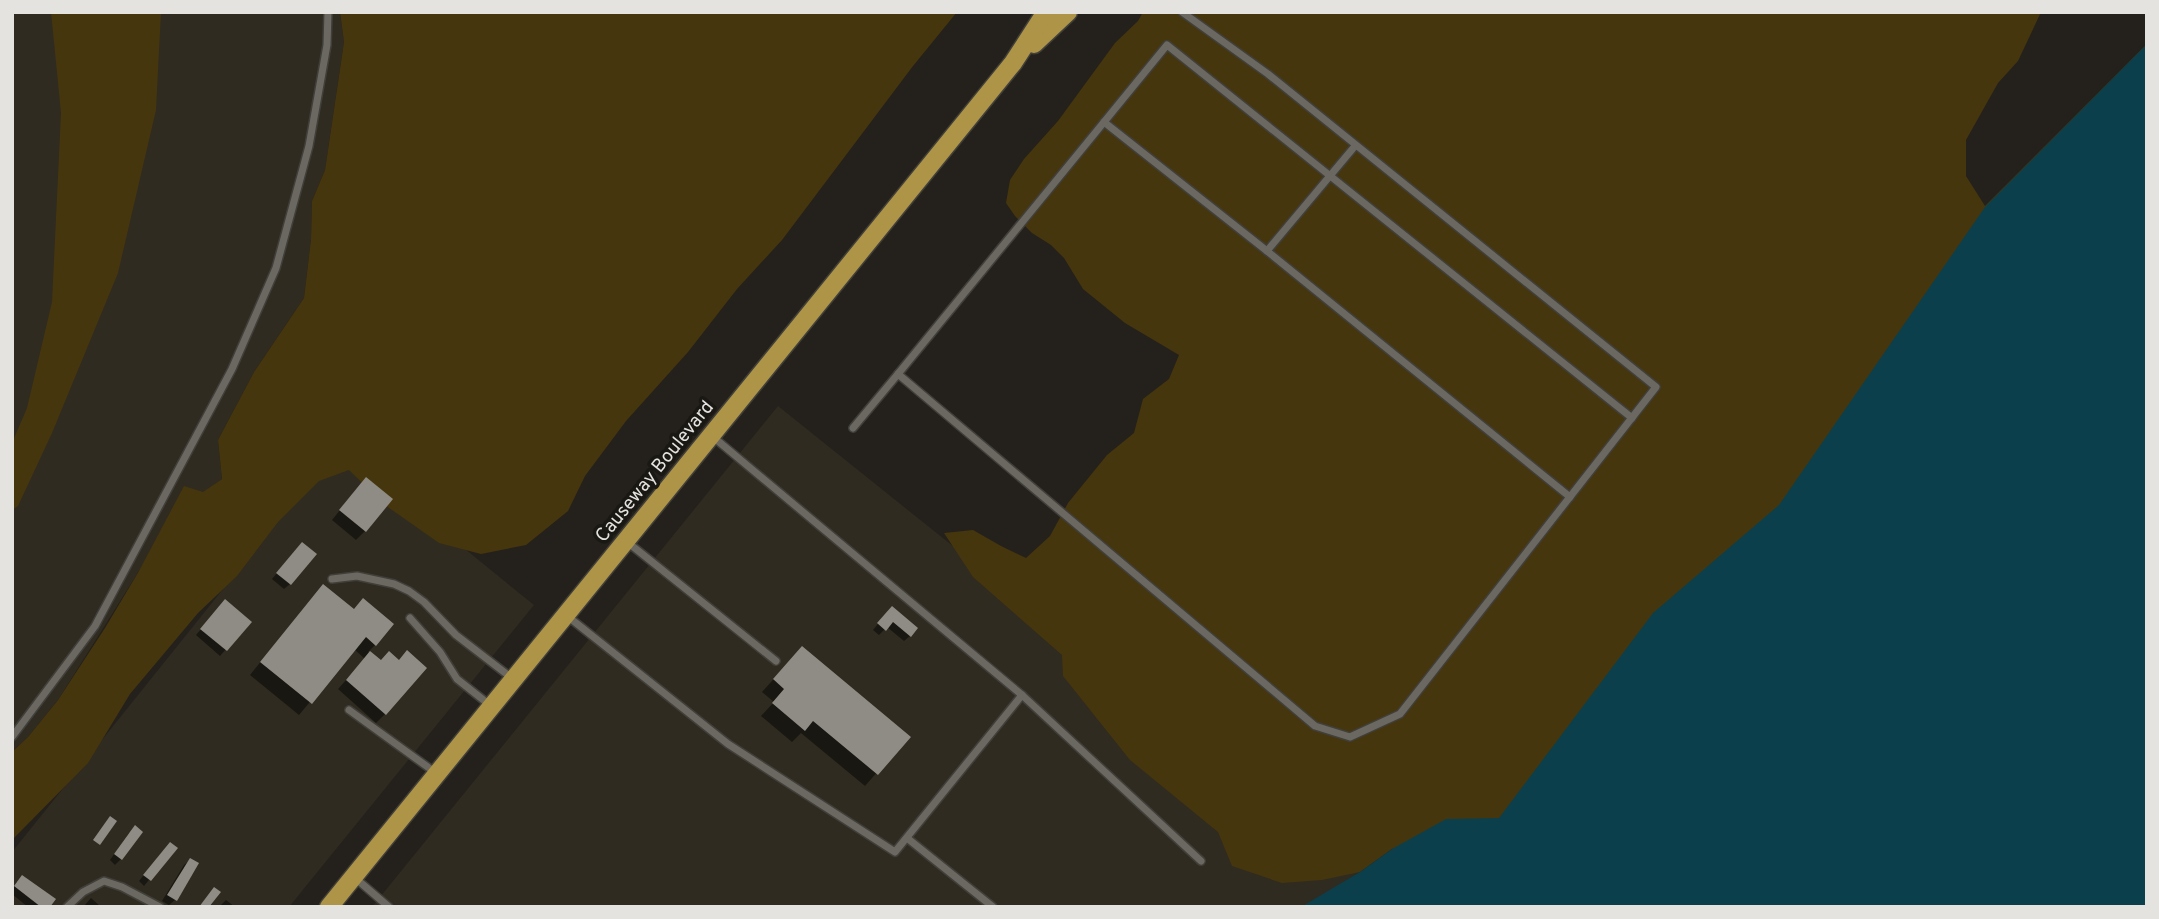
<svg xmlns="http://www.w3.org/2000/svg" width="2159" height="919" font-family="Overpass,sans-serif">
  <rect width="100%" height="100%" fill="#24211c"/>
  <g fill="#2f2b20">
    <path d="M12 12H340L344 42 325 170 312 201 311 239 304 298 254 372 218 440 222 479 203 493 139 571 58 700 28 737 12 752Z"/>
    <path d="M778 406 1360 872 1305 907H372Z"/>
    <path d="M338 446 534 605 289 907H12V852Z"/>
  </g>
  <g fill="#46360d">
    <path d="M51 12H161L156 110 118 273 52 433 18 506 12 510V443L27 408 52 302 61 113Z"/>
    <path d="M340 12H957L913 66 782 240 737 289 688 352 626 421 585 476 568 511 526 545 481 554 439 543 385 505 349 470 319 481 278 522 237 576 198 613 130 694 88 763 12 840V752L28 737 58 700 105 628 139 571 184 486 203 492 222 479 218 440 254 372 304 298 311 239 312 201 325 170 344 42Z"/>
    <path d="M1143 12H2041L2018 61 1998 83 1966 140V176L1985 206 2147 44 1907 759 1392 849 1360 872 1322 880 1282 883 1232 866 1218 832 1130 760 1063 676 1062 655 973 577 944 533 973 530 1001 546 1026 558 1050 536 1068 503 1107 455 1134 433 1143 399 1169 379 1179 355 1125 323 1083 289 1064 258 1051 245 1032 233 1015 216 1006 203 1010 180 1024 159 1058 121 1115 43 1138 21Z"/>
  </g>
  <path fill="#0c3f4c" d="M2147 44V907H1301L1360 872 1392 849 1446 819 1499 818 1653 613 1779 505 1985 207Z"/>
  <g fill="#0007">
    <path d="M357 489 365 531 356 540 332 520Z"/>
    <path d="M296 550 290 584 284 589 272 579Z"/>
    <path d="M323 587 375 645 368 652 380 662 385 714 376 723 338 689 365 659 354 649 299 715 250 675 311 599Z"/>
    <path d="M220 607 249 622 220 656 196 635Z"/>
    <path d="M886 614 910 636 904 641 887 627 879 635 873 630Z"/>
    <path d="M790 661 908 737 865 786 801 733 792 742 761 716 774 702 762 692Z"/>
    <path d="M129 833 121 859 115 865 110 860Z"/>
    <path d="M175 848 144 886 139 881 164 850Z"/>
    <path d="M190 860 175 900 169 905 162 901 184 865Z"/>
    <path d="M17 882 48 907H28L12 894V889Z"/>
    <path d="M91 898 101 907 84 906Z"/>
    <path d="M226 900 235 907H219Z"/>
  </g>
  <g fill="#8f8c86">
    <path d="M366 477 393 499 366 532 339 510Z"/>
    <path d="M302 542 317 554 291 585 276 573Z"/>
    <path d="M323 584 354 609 363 598 394 624 376 646 366 637 312 704 260 662Z"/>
    <path d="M225 599 252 622 227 651 200 629Z"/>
    <path d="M892 606 918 628 911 637 893 622 886 631 877 623Z"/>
    <path d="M802 646 911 737 878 775 813 721 805 731 772 703 784 689 773 679Z"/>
    <path d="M407 650 427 668 386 715 346 680 370 651 381 660 389 651 399 660Z"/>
    <path d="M110 816 117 821 100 845 93 840Z"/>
    <path d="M135 825 143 832 122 860 114 854Z"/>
    <path d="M170 842 178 848 151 881 143 875Z"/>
    <path d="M190 858 199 863 177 901 167 895Z"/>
    <path d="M22 875 56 899 50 907H41L14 886Z"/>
    <path d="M214 887 221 892 209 907H199Z"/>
  </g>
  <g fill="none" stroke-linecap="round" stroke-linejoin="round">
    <g stroke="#413f3a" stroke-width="10">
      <g id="lane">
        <path d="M1104 122 1267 251 1570 497"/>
        <path d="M1267 251 1355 146"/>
        <path d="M898 374 1167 45 1632 418"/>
        <path d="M853 428 898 374 1315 726 1350 737 1400 714 1656 387 1268 74 1182 12"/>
        <path d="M626 541 776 661"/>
        <path d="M332 579 357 576 394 584 409 591 424 602 456 635 513 679"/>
        <path d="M566 615 728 744 895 852 1022 695 712 436"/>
        <path d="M410 618 440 652 457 679 491 706"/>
        <path d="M1022 695 1201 861"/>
        <path d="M349 710 436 773"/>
        <path d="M12 737 95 626 232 369 276 268 309 146 327 45 328 12"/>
        <path d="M907 838 993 907"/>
        <path d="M354 877 389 907"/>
        <path d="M67 907 83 892 104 881 122 887 160 907"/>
      </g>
    </g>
    <g stroke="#413f3a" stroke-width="21">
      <g id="primary">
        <path d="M1034 44 1068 12"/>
        <path d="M329 907 1013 63 1046 12"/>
      </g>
    </g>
    <use href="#lane" stroke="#6b6862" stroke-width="7"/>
    <use href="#primary" stroke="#ae9446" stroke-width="18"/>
  </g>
  <g text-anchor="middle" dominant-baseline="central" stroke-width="7" stroke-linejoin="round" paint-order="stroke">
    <g font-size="19" fill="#e4e3df" stroke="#1a1813">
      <text transform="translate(655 472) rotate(-51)">Causeway Boulevard</text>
    </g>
  </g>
  <rect width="2159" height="919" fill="none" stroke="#e4e3df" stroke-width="28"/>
</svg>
